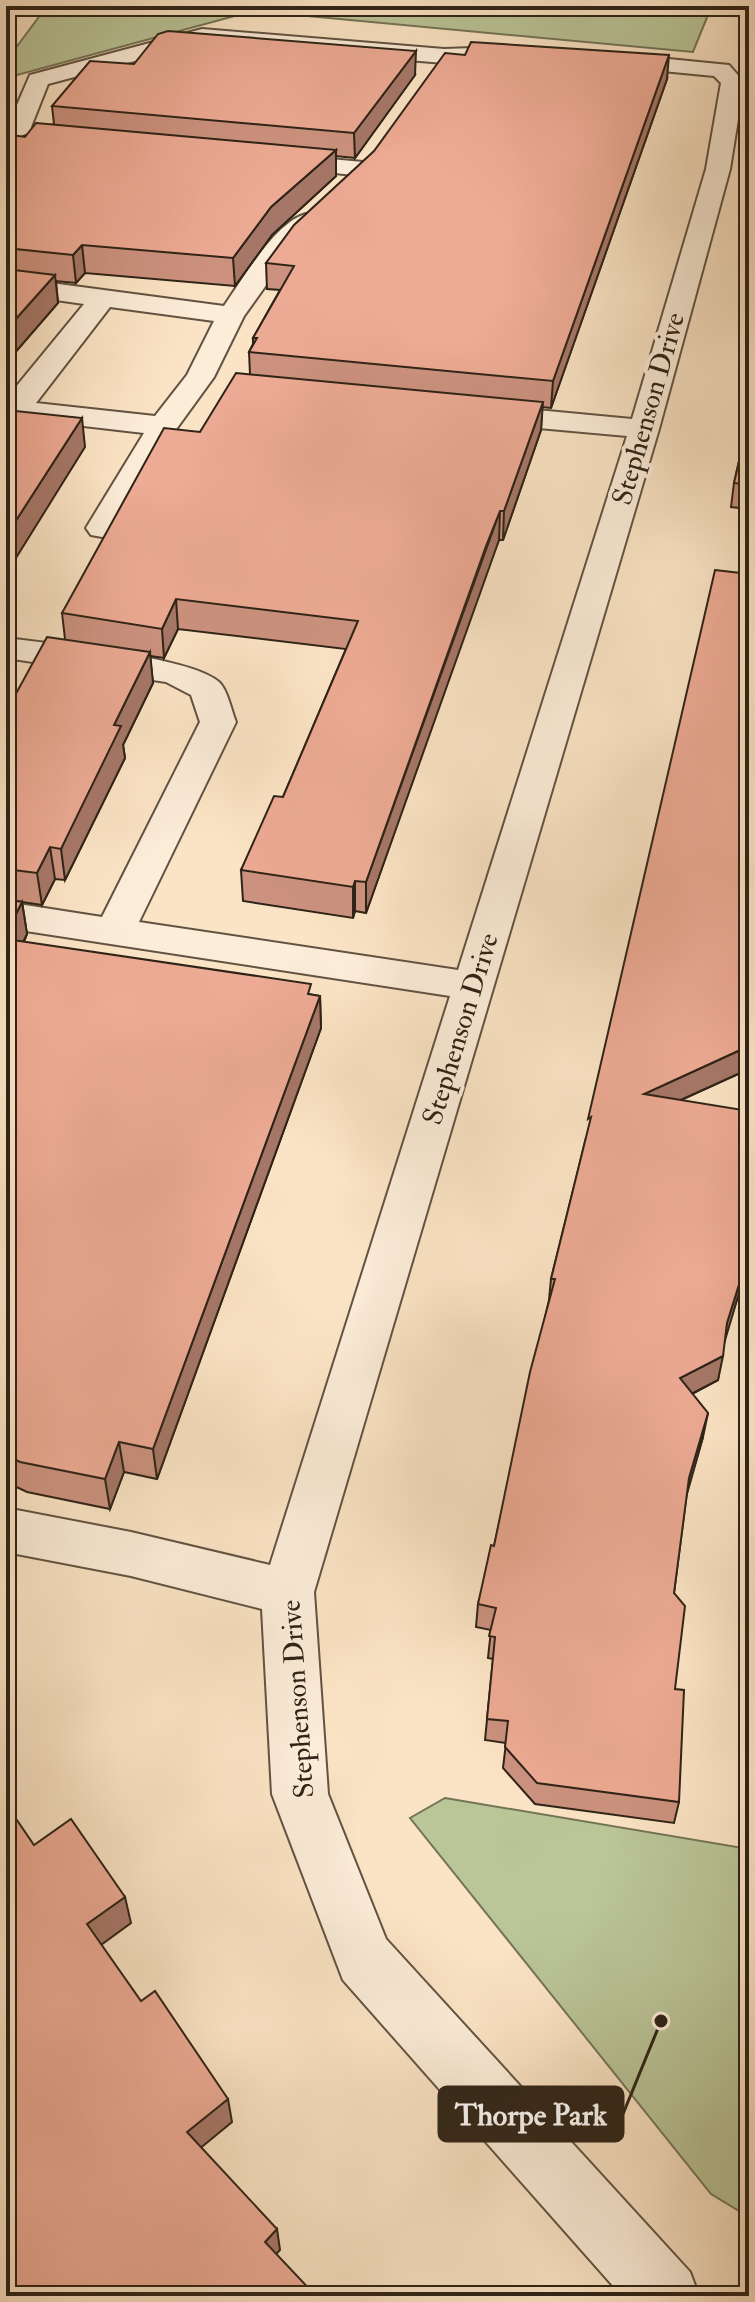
<svg xmlns="http://www.w3.org/2000/svg" width="755" height="2302" font-family="'IM FELL Double Pica',serif">
  <rect width="100%" height="100%" fill="#fbe4c5"/>
  <filter id="stains"><feTurbulence type="fractalNoise" baseFrequency=".0025" numOctaves="4"/><feColorMatrix values="0 0 0 0 .2 0 0 0 0 .09 0 0 0 0 .02 0 0 0 .5 -.17"/></filter>
  <radialGradient id="worn" r=".72"><stop offset=".6" stop-color="#630" stop-opacity="0"/><stop offset="1" stop-color="#630" stop-opacity=".3"/></radialGradient>
  <g fill="#bac598" stroke="#747458" stroke-width="2">
    <path d="M47 6H680L710 10 693 52 253 11 6 78V61Z"/>
    <path d="M445 1798 749 1849V2217L711 2194 410 1818Z"/>
  </g>
  <g fill="none" stroke-linecap="round" stroke-linejoin="round">
    <g stroke="#615342" stroke-width="4">
      <g id="minor">
        <path d="M202 29 444 49 503 47 514 54 503 61 444 63 203 43 48 84 31 127 34 131 93 138 97 143 93 148 85 150 27 145 19 143 7 128 30 75Z"/>
        <path d="M608 53 729 65 744 82 730 169 659 429 314 1592 328 1794 386 1939 690 2272 699 2296H622L343 1980 272 1794 262 1609 131 1576 6 1552V1508L131 1532 270 1565 450 996 6 928V902L102 917 200 722 191 695 166 682 6 658V638C50 644 190 656 219 682 228 691 231 710 236 722L139 922 458 970 627 436 484 423 474 420 469 414 474 408 484 405 632 419 706 169 721 83 714 76 600 65 597 60Z"/>
        <path d="M277 154 363 162 372 164 375 169 372 174 363 176 268 166 265 161 268 156Z"/>
        <path d="M306 214 315 217 319 222 292 249 244 316 214 377 177 428 118 528 113 535 102 537 91 535 86 528 144 433 6 417V399L84 304 6 293V277L224 306C242 280 275 222 306 214ZM110 307 214 321 187 375 155 416 36 403Z"/>
      </g>
    </g>
    <use href="#minor" fill="#fcedd9" fill-rule="evenodd"/>
    <g stroke="#2e2317" stroke-width="5">
      <path id="rail" d="M699 6 731 10"/>
    </g>
    <use href="#rail" stroke="#fcedd9" stroke-width="3" stroke-dasharray="10" stroke-linecap="butt"/>
  </g>
  <g fill="#cc927f" stroke="#2e2317" stroke-width="2">
    <path d="M134 64 415 75 355 158 336 156V176L272 235 235 286 85 273 76 283 56 281 58 303 6 363V143L54 124 52 106Z"/>
    <path d="M667 79 551 408 542 407 541 430 503 540H499L485 575 366 913 355 911 353 918 243 901 241 870 283 797 346 649 178 629 164 658 150 656 153 683 123 745 125 758 65 880 55 879 42 905 15 901 22 902 27 934 24 942 320 996 321 1028 157 1479 124 1472 110 1509 27 1492 6 1482V723L8 719 7 710 65 639 62 613 200 432 250 374 249 352 253 344V338L280 290 267 289 266 263Z"/>
    <path d="M749 418V509L731 507 734 483Z"/>
    <path d="M749 1069 681 1100 740 1200V1252L742 1283 725 1338 718 1380 692 1394 703 1437 687 1492 674 1593 675 1689 679 1802 674 1823 535 1804 503 1768 506 1743 485 1740 493 1659 488 1658 491 1630 476 1627 478 1604 494 1546 549 1300 551 1279 586 1138Z"/>
  </g>
  <g fill="#a67768" stroke="#2e2317" stroke-width="2">
    <path d="M416 51 415 75 355 158 354 133Z"/>
    <path d="M669 55 667 79 551 408 553 381Z"/>
    <path d="M336 150V176L272 235 235 286 233 258 271 207Z"/>
    <path d="M82 245 85 273 76 283 73 255Z"/>
    <path d="M55 275 58 303 6 363V330Z"/>
    <path d="M543 402 541 430 503 540 504 511Z"/>
    <path d="M82 418 85 447 6 574V536Z"/>
    <path d="M500 511 499 540 366 913V882Z"/>
    <path d="M176 599 178 629 164 658 162 629Z"/>
    <path d="M150 652 153 683 123 745 125 758 65 880 61 849 114 725Z"/>
    <path d="M50 847 55 879 42 905 37 873Z"/>
    <path d="M355 881V911L353 918V887Z"/>
    <path d="M22 902 27 934 9 971 6 954V934Z"/>
    <path d="M320 996 321 1028 157 1479 153 1449Z"/>
    <path d="M749 1046V1069L641 1118 644 1094Z"/>
    <path d="M747 1259 742 1283 723 1347 727 1323Z"/>
    <path d="M723 1356 718 1380 676 1402 680 1378Z"/>
    <path d="M708 1413 703 1437 685 1501 689 1478Z"/>
    <path d="M119 1442 124 1472 110 1509 105 1479Z"/>
    <path d="M6 1735 14 1763 6 1769Z"/>
    <path d="M125 1897 131 1923 94 1950 87 1924Z"/>
    <path d="M228 2099 232 2122 192 2155 187 2132Z"/>
    <path d="M277 2229 280 2250 268 2263 265 2242Z"/>
  </g>
  <g fill="#edaa94" stroke="#2e2317" stroke-width="2">
    <path d="M168 31 416 51 354 133 52 106 90 61 134 64 158 34Z"/>
    <path d="M471 42 669 55 553 381 249 352 257 338H253L294 266 266 263 294 225 374 151 445 53 465 55Z"/>
    <path d="M36 123 336 150 271 207 233 258 82 245 73 255 6 248V143L12 135 25 137Z"/>
    <path d="M6 269 55 275 6 330Z"/>
    <path d="M236 373 543 402 504 511H500L486 546 366 882 355 881 353 887 241 870 274 796 283 797 358 621 176 599 162 629 62 613 164 428 200 432Z"/>
    <path d="M6 410 82 418 6 536Z"/>
    <path d="M749 418V485L734 483Z"/>
    <path d="M715 570 749 574V1046L644 1094 749 1111V1142L740 1200 746 1206 740 1252 747 1259 727 1323 723 1356 680 1378 708 1413 689 1478 674 1593 685 1606 675 1689 684 1690 679 1802 537 1783 505 1747 508 1721 487 1719 495 1637 489 1636 496 1608 478 1604 491 1545 494 1546 530 1372 555 1279H551L591 1117 588 1119Z"/>
    <path d="M47 637 150 652 114 725 121 726 61 849 50 847 37 873 6 869V723L13 710H7Z"/>
    <path d="M6 899 22 902 6 934Z"/>
    <path d="M6 939 311 984 308 994 320 996 153 1449 119 1442 105 1479 20 1462 6 1455Z"/>
    <path d="M6 1804 34 1845 71 1819 125 1897 87 1924 141 2001 155 1991 228 2099 187 2132 277 2229 265 2242 316 2296H6Z"/>
  </g>
  <g text-anchor="middle" dominant-baseline="central" stroke-width="8" stroke-linejoin="round" paint-order="stroke">
    <g font-size="28" fill="#2e2317" stroke="#fcedd9">
      <text transform="translate(649 409) rotate(-74)">Stephenson Drive</text>
      <text transform="translate(461 1029) rotate(-73)">Stephenson Drive</text>
      <text transform="translate(298 1699) rotate(-94)">Stephenson Drive</text>
    </g>
  </g>
  <path fill="none" stroke="#2e2317" stroke-width="3" d="M661 2021L623 2114"/>
  <circle fill="#2e2317" stroke="#fcedd9" stroke-width="3" cx="661" cy="2021" r="8"/>
  <rect fill="#2e2317" stroke="#2e2317" stroke-width="3" x="439" y="2087" width="184" height="54" rx="8"/>
  <g font-size="30" text-anchor="middle" font-weight="bold" fill="#fff">
    <text x="531" y="2125">Thorpe Park</text>
  </g>
  <rect width="755" height="2302" fill="none" stroke="#fbe4c5" stroke-width="32"/>
  <rect x="8" y="8" width="739" height="2286" fill="none" stroke="#2e2317" stroke-width="4"/>
  <rect x="16" y="16" width="723" height="2270" fill="none" stroke="#2e2317" stroke-width="2"/>
  <rect width="100%" height="100%" filter="url(#stains)"/>
  <rect width="100%" height="100%" fill="url(#worn)"/>
</svg>
